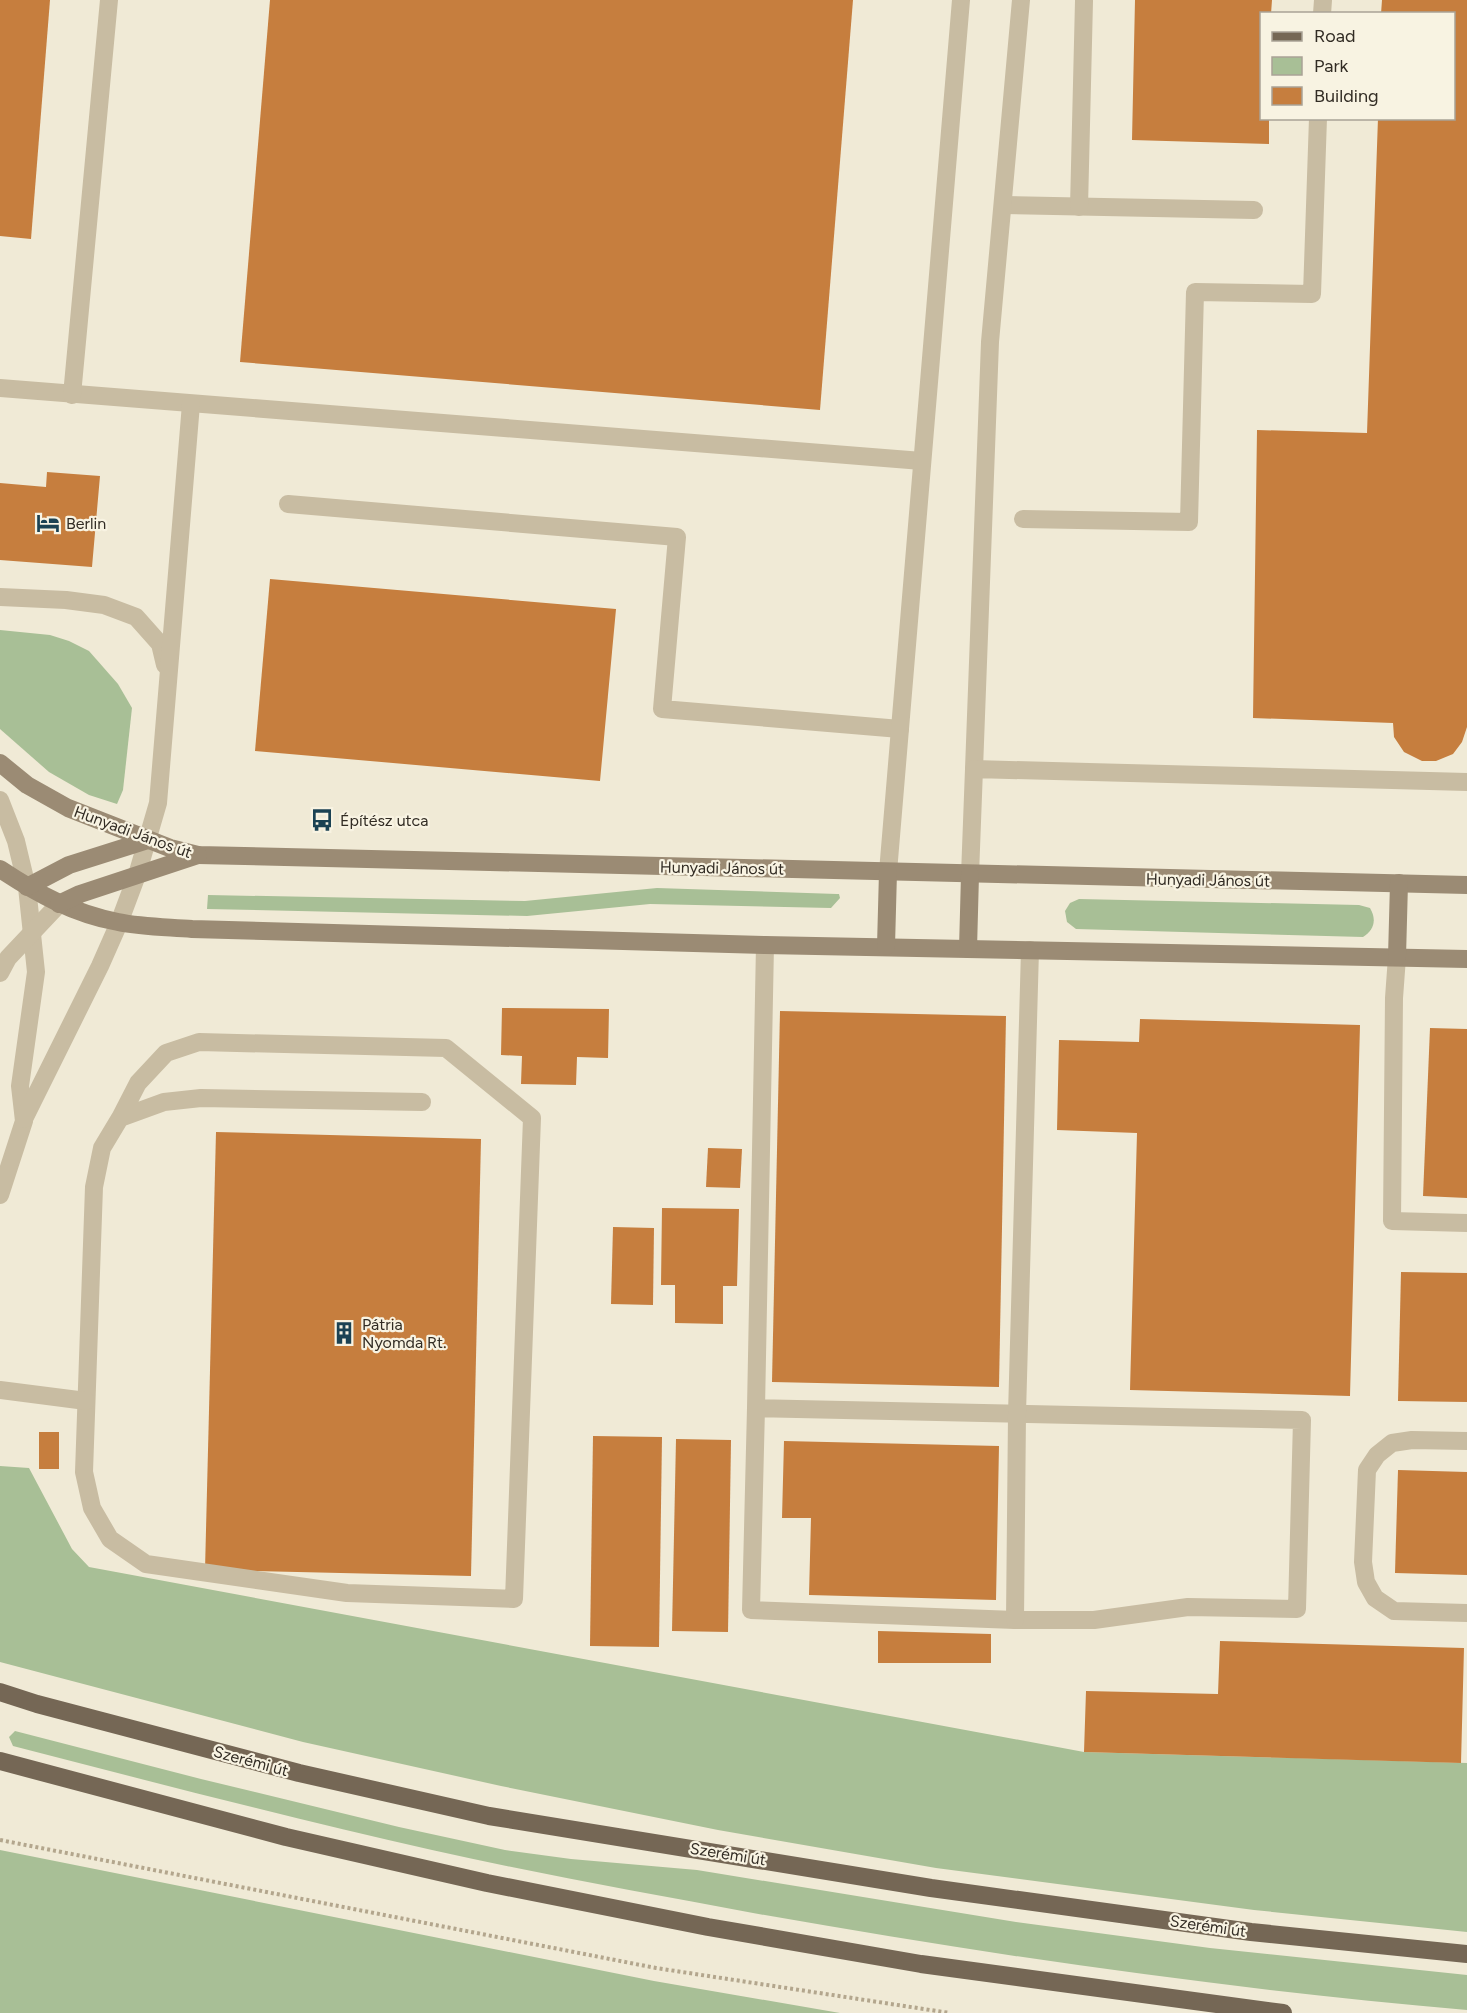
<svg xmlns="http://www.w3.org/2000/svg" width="1467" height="2013" font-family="Figtree,sans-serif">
  <rect width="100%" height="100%" fill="#f0ead6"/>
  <g fill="#a8bf96">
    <path d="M0 630 50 635 69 641 89 651 118 684 132 708 123 790 117 804 89 795 49 772 0 729Z"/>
    <path d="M657 888 837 894H839L840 898 831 908 650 904 527 916 207 909 208 895 525 901Z"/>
    <path d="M1079 899 1359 905 1370 908C1377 920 1374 930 1363 937L1076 929 1067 922 1065 911 1070 903Z"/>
    <path d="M0 1466 29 1468 72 1549 89 1567 1084 1752 1467 1763V1932L1254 1910 936 1868 718 1830 501 1786 303 1742 0 1662Z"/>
    <path d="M15 1731 201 1779 399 1827 505 1850 571 1859 697 1870 1016 1922 1210 1948 1467 1975V2010C1227 1989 989 1955 753 1913 646 1893 538 1874 432 1850 291 1818 152 1782 13 1746L9 1737Z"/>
    <path d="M0 1850 654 1981 840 2013H0Z"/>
  </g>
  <g fill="#c67e3e">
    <path d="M0 0H50L31 239 0 236Z"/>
    <path d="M270 0H853L820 410 240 362Z"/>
    <path d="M1135 0H1272L1271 14H1262V118H1269V144L1132 140Z"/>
    <path d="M1382 0H1467V727L1462 742 1453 754 1436 761H1422L1404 752 1394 737 1393 723 1253 718 1257 430 1367 433 1378 118H1454V14H1381Z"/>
    <path d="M47 472 100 476 92 567 0 560V483L46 487Z"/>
    <path d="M270 579 616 609 600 781 255 751Z"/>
    <path d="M502 1008 609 1009 608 1058 577 1057 576 1085 521 1084 522 1056 501 1055Z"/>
    <path d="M780 1011 1006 1016 999 1387 772 1382Z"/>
    <path d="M1140 1019 1360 1025 1350 1396 1130 1390 1137 1133 1057 1130 1059 1040 1139 1042Z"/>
    <path d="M1430 1028 1467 1029V1198L1423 1196Z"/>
    <path d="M216 1132 481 1139 471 1576 205 1570Z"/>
    <path d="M708 1148 742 1149 740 1188 706 1187Z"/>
    <path d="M662 1208 739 1209 737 1286H723V1324L675 1323V1285H661Z"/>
    <path d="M613 1227 654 1228 653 1305 611 1304Z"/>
    <path d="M1401 1272 1467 1273V1402L1398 1401Z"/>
    <rect x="39" y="1432" width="20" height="37"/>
    <path d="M593 1436 662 1437 659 1647 590 1646Z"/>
    <path d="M676 1439 731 1440 728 1632 672 1631Z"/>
    <path d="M784 1441 999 1446 996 1600 809 1595 811 1518H782Z"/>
    <path d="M1398 1470 1467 1472V1575L1395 1573Z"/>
    <path d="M878 1631 991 1634V1663H878Z"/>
    <path d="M1220 1641 1464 1648 1461 1763 1084 1752 1086 1691 1218 1694Z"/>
  </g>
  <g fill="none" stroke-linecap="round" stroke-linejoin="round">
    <path stroke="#b3a68d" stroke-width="4" stroke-dasharray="3 3" stroke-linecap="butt" d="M0 1840 656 1968 950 2013"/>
    <g stroke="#c8bca2" stroke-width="18">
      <path d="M1322 14 1323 0"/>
      <path d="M1003 205 1254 210"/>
      <path d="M1079 207 1084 1"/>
      <path d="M0 388 922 461"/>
      <path d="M72 395 109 0"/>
      <path d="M288 504 677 537 662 709 900 729"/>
      <path d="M1023 519 1189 522 1195 292 1312 294 1318 118"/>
      <path d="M0 597 66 600 104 605 136 617 160 644 165 665"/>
      <path d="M974 769 990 342 1021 0"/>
      <path d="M888 872 961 0"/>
      <path d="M970 875 974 769 1467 782"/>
      <path d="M119 923 137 875 158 803 191 404"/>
      <path d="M1397 957 1394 998 1392 1221 1467 1223"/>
      <path d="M120 1118 138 1083 166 1053 199 1042 446 1048 532 1118 514 1599 347 1593 146 1564 110 1539 92 1508 84 1472 94 1187 102 1148 120 1118 164 1102 201 1098 422 1102"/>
      <path d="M0 1390 86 1401"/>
      <path d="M756 1408 751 1610 1015 1620H1094L1188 1607 1297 1609 1302 1420 756 1408 765 945"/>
      <path d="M1467 1441 1412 1440 1392 1443 1377 1455 1367 1470 1363 1562 1366 1582 1375 1598 1394 1611 1467 1613"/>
      <path d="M1015 1620 1017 1414 1030 950"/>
    </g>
    <g stroke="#c8bca2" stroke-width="18">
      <path d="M0 800 16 841 27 887 36 972 20 1086 24 1121 0 1195"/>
      <path d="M0 973 8 958 59 904"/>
      <path d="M24 1119 100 966 119 923"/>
    </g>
    <g stroke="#9b8b74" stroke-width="18">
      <path d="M0 763 27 785 68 808 170 848 198 855 1467 885"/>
      <path d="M0 869C36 893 74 914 118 922 142 927 167 927 192 929L765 945 1467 959"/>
      <path d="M27 887 69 865 148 840"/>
      <path d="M59 904 80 894 198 855"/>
      <path d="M886 946 888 872"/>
      <path d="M968 949 970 875"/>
      <path d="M1397 957 1399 883"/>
    </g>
    <g stroke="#756755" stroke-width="18">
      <path d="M0 1692 37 1704 299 1773 489 1816 931 1888 1251 1932 1467 1954"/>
      <path d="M0 1761 286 1837 487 1883 708 1927 921 1964 1283 2013"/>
    </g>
  </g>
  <defs>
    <g id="hotel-bare" transform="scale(1.8)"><path d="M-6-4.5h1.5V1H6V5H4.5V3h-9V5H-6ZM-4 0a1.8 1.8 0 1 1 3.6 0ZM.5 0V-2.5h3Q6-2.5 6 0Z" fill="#1b4253" stroke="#f8f3e2" stroke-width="2.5" paint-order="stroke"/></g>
    <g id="bus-bare" transform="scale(1.8)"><path d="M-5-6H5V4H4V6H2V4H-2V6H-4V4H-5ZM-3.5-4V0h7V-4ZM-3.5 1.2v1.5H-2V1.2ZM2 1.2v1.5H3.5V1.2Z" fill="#1b4253" stroke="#f8f3e2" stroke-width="2.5" paint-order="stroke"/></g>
    <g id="building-bare" transform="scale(1.8)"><path d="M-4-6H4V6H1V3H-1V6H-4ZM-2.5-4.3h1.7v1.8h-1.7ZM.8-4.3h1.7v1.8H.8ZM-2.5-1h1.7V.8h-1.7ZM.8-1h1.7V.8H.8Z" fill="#1b4253" stroke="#f8f3e2" stroke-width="2.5" paint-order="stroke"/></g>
  </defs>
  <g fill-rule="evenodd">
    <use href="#hotel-bare" x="48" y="523"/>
    <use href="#bus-bare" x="322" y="820"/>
    <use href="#building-bare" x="344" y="1333"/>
  </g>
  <g text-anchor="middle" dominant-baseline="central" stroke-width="4.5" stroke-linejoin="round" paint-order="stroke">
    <g font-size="16" fill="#322c24" stroke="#f8f3e2" text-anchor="start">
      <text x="66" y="523">Berlin</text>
      <text x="340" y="820">Építész utca</text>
      <text x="362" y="1324">Pátria<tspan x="362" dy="18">Nyomda Rt.</tspan></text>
    </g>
    <g font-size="16" fill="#322c24" stroke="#f8f3e2">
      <text transform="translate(133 832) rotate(20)">Hunyadi János út</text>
      <text transform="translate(722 868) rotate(1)">Hunyadi János út</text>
      <text transform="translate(1208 880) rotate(1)">Hunyadi János út</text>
      <text transform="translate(251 1761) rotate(15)">Szerémi út</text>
      <text transform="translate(728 1854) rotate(9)">Szerémi út</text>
      <text transform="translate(1208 1926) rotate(8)">Szerémi út</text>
    </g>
  </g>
  <rect x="1260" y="12" width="195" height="108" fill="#f8f3e2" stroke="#a9a396" stroke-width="1.5"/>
  <rect x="1272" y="32" width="30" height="9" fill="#756755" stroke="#a9a396" stroke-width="1.5"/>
  <text x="1314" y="42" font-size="18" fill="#322c24">Road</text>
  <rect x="1272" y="57" width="30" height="18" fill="#a8bf96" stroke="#a9a396" stroke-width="1.5"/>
  <text x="1314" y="72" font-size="18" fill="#322c24">Park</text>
  <rect x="1272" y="87" width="30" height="18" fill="#c67e3e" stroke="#a9a396" stroke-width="1.5"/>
  <text x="1314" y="102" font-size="18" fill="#322c24">Building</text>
</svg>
